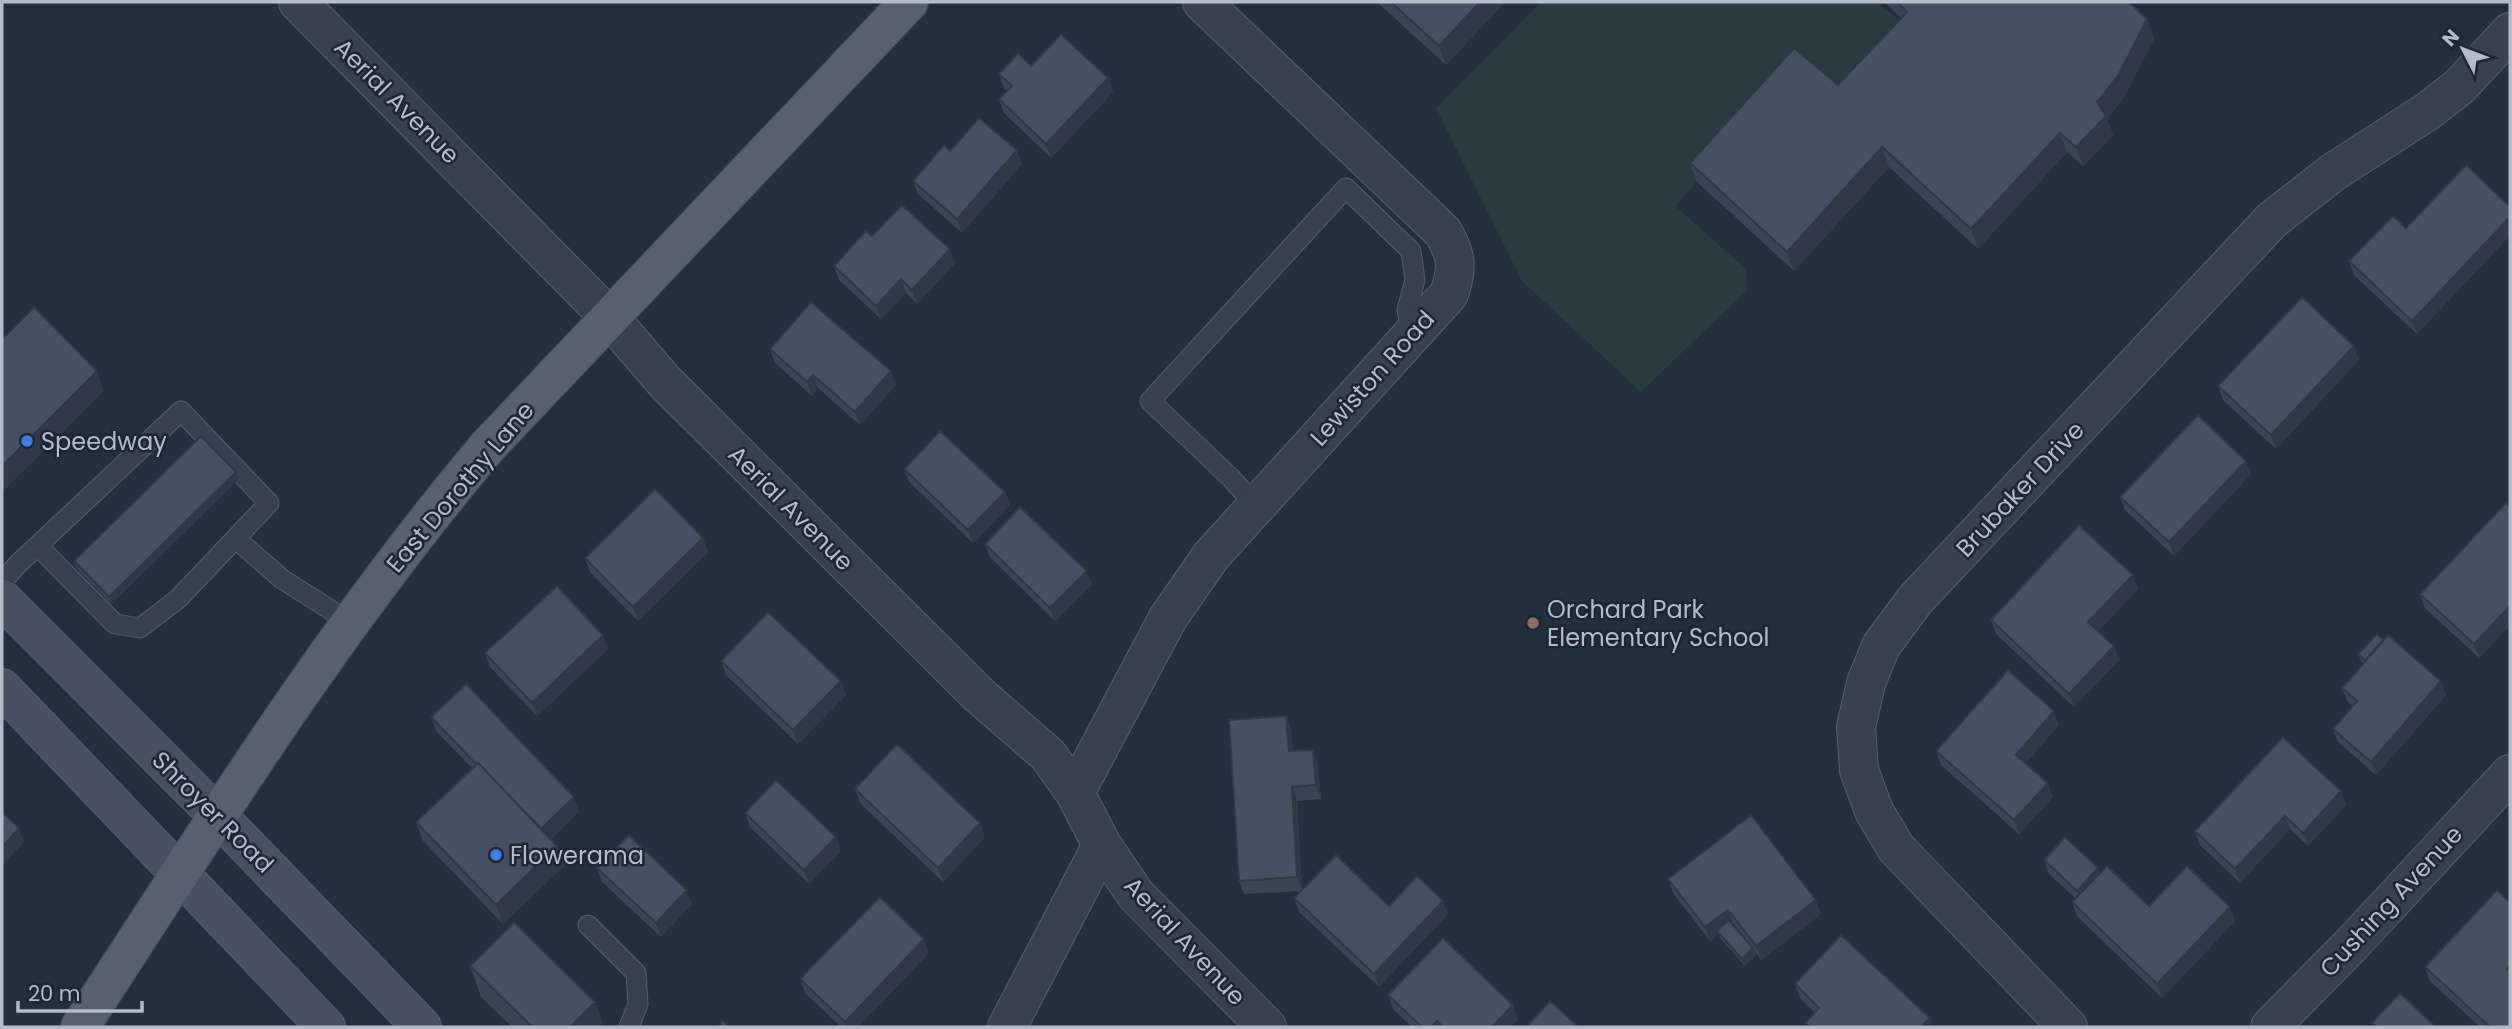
<svg xmlns="http://www.w3.org/2000/svg" width="2512" height="1029" font-family="Poppins,sans-serif">
  <rect width="100%" height="100%" fill="#242f3e"/>
  <path fill="#263c3f" d="M1541 2H1876L1914 31 1845 104 1801 67 1675 206 1745 268 1748 289 1641 392 1522 281 1436 108Z"/>
  <g fill="none" stroke-linecap="round" stroke-linejoin="round">
    <g stroke="#565f6c" stroke-width="21">
      <g id="lane">
        <path d="M1255 505 1231 478 1150 401 1346 188 1411 251 1415 280 1407 310 1411 334"/>
        <path d="M236 539 282 579 351 623"/>
        <path d="M2 582 18 564 181 411 269 503 178 599 140 628 115 624 38 546"/>
        <path d="M588 925 636 973 638 1004 629 1027"/>
      </g>
    </g>
    <g stroke="#565f6c" stroke-width="40">
      <g id="street">
        <path d="M298 2 610 318 664 381 979 695 1048 755 1075 793 1102 845 1136 895 1267 1027"/>
        <path d="M1075 793 1168 618 1211 556 1449 294C1458 268 1457 256 1443 232L1202 2"/>
        <path d="M1007 1027 1102 845"/>
        <path d="M2068 1027 1896 848 1874 811 1859 770 1856 727 1866 683 1881 646 1915 600 2272 220 2332 173 2428 111 2459 87 2510 32"/>
        <path d="M2270 1027 2351 945 2510 774"/>
      </g>
    </g>
    <g stroke="#565f6c" stroke-width="40">
      <g id="secondary">
        <path d="M2 599 217 815 422 1027"/>
        <path d="M2 688 326 1027"/>
      </g>
    </g>
    <g stroke="#414a57" stroke-width="40">
      <path id="primary" d="M80 1027C209 829 335 627 488 446L909 2"/>
    </g>
    <use href="#lane" stroke="#38414e" stroke-width="19"/>
    <use href="#street" stroke="#38414e" stroke-width="38"/>
    <use href="#secondary" stroke="#465061" stroke-width="38"/>
    <use href="#primary" stroke="#56606e" stroke-width="38"/>
  </g>
  <g fill="#3b4654">
    <path d="M1377 2H1505L1446 65Z"/>
    <path d="M1884 2H2129L2154 39 2125 96 2107 119 2113 135 2083 166 2067 152 1978 249 1889 167 1794 271 1697 182 1690 163 1838 85 1901 18Z"/>
    <path d="M1031 66 1108 78 1113 92 1051 158 1004 113 999 99 1007 91 1004 88 999 74Z"/>
    <path d="M950 151 1022 164 962 233 918 194 913 181Z"/>
    <path d="M2406 228 2417 334 2354 275 2349 261Z"/>
    <path d="M872 236 955 263 917 304 906 293 881 319 839 280 834 266Z"/>
    <path d="M770 349 896 385 860 425 818 388 812 396 775 363Z"/>
    <path d="M2359 360 2276 449 2223 400 2218 386Z"/>
    <path d="M904 469 1005 492 1010 505 973 543 909 482Z"/>
    <path d="M2251 474 2174 556 2125 510 2120 497Z"/>
    <path d="M239 479 111 604 76 568 74 561Z"/>
    <path d="M2510 507V625L2479 658 2425 608 2420 594Z"/>
    <path d="M703 538 708 552 638 621 590 572 585 558Z"/>
    <path d="M985 544 1092 584 1055 621 990 557Z"/>
    <path d="M2138 589 2098 631 2114 646 2119 660 2074 707 1996 634 1991 620Z"/>
    <path d="M608 649 537 716 490 667 485 653Z"/>
    <path d="M2358 654 2446 695 2376 775 2338 742 2333 729 2353 706 2347 701 2342 688 2363 663 2361 661Z"/>
    <path d="M721 661 846 695 798 744 726 675Z"/>
    <path d="M1286 716 1291 730 1293 751 1313 750 1318 764 1321 799 1297 801 1302 890 1389 906 1448 914 1379 987 1299 912 1294 898 1301 891 1244 894 1239 881Z"/>
    <path d="M431 717 579 811 551 839 565 865 503 924 423 841 416 822 472 768 436 731Z"/>
    <path d="M2059 725 2026 763 2053 797 2019 834 1941 765 1936 751Z"/>
    <path d="M855 789 985 837 943 882 860 803Z"/>
    <path d="M2346 805 2308 846 2290 829 2240 883 2200 845 2195 831Z"/>
    <path d="M745 813 841 851 809 884 750 827Z"/>
    <path d="M2044 860 2098 868 2100 873 2149 906 2230 907 2235 921 2162 998 2077 916 2072 902 2075 898 2049 874Z"/>
    <path d="M597 868 692 904 661 937 602 882Z"/>
    <path d="M1668 879 1821 914 1761 960 1755 951 1756 955 1745 966 1720 938 1719 934 1710 941 1673 893Z"/>
    <path d="M929 953 858 1027H841L805 993 800 979Z"/>
    <path d="M470 966 595 1002 604 1027H512L481 997Z"/>
    <path d="M2425 967 2510 1027H2480L2430 981Z"/>
    <path d="M1795 984 1933 1027H1807L1805 1023 1815 1013 1800 998Z"/>
    <path d="M1388 995 1518 1019 1510 1027H1412L1393 1009Z"/>
  </g>
  <g fill="#303945">
    <path d="M1480 2H1505L1446 65 1439 46Z"/>
    <path d="M2147 19 2154 39 2125 96 2107 119 2113 135 2083 166 2076 147 2097 102Z"/>
    <path d="M1108 78 1113 92 1051 158 1046 144Z"/>
    <path d="M2060 133 2067 152 1978 249 1971 229Z"/>
    <path d="M1882 147 1889 167 1794 271 1787 252Z"/>
    <path d="M1017 150 1022 164 962 233 957 219Z"/>
    <path d="M2510 217V236L2417 334 2412 321Z"/>
    <path d="M950 249 955 263 917 304 912 290Z"/>
    <path d="M901 279 906 293 881 319 876 306Z"/>
    <path d="M2354 346 2359 360 2276 449 2271 435Z"/>
    <path d="M97 371 104 391 2 492V466Z"/>
    <path d="M891 371 896 385 860 425 855 412Z"/>
    <path d="M813 375 818 388 812 396 807 382Z"/>
    <path d="M2246 461 2251 474 2174 556 2169 542Z"/>
    <path d="M236 472 239 479 111 604 109 597Z"/>
    <path d="M1005 492 1010 505 973 543 968 530Z"/>
    <path d="M703 538 708 552 638 621 633 607Z"/>
    <path d="M1087 571 1092 584 1055 621 1050 608Z"/>
    <path d="M2133 575 2138 589 2093 636 2088 622Z"/>
    <path d="M2510 606V625L2479 658 2474 644Z"/>
    <path d="M603 635 608 649 537 716 532 703Z"/>
    <path d="M2114 646 2119 660 2074 707 2069 694Z"/>
    <path d="M841 681 846 695 798 744 793 730Z"/>
    <path d="M2441 681 2446 695 2376 775 2371 762Z"/>
    <path d="M2054 711 2059 725 2021 769 2016 755Z"/>
    <path d="M1286 716 1291 730 1294 765 1289 751Z"/>
    <path d="M1313 750 1318 764 1321 799 1316 785Z"/>
    <path d="M2048 783 2053 797 2019 834 2014 820Z"/>
    <path d="M1292 787 1297 801 1302 891 1297 877Z"/>
    <path d="M2341 791 2346 805 2308 846 2303 833Z"/>
    <path d="M574 797 579 811 545 845 540 831Z"/>
    <path d="M2285 816 2290 829 2240 883 2235 869Z"/>
    <path d="M980 823 985 837 943 882 938 868Z"/>
    <path d="M19 828 24 842 2 866V847Z"/>
    <path d="M836 837 841 851 809 884 804 870Z"/>
    <path d="M557 846 565 865 503 924 496 905Z"/>
    <path d="M2098 868 2103 882 2082 905 2077 891Z"/>
    <path d="M687 890 692 904 661 937 656 923Z"/>
    <path d="M1816 900 1821 914 1761 960 1756 946Z"/>
    <path d="M1443 901 1448 914 1379 987 1374 974Z"/>
    <path d="M2230 907 2235 921 2162 998 2157 984Z"/>
    <path d="M1728 910 1733 923 1720 934 1717 931 1719 934 1710 941 1705 927Z"/>
    <path d="M924 939 929 953 858 1027H847L845 1022Z"/>
    <path d="M1753 948 1756 955 1745 966 1742 959Z"/>
    <path d="M595 1002 604 1027H570Z"/>
    <path d="M1513 1005 1518 1019 1510 1027H1492Z"/>
    <path d="M1930 1018 1933 1027H1921Z"/>
    <path d="M1437 1021 1439 1027H1431Z"/>
  </g>
  <g fill="#455162" stroke="#303945" stroke-width="2">
    <path d="M1391 2H1480L1439 46Z"/>
    <path d="M1897 2H2129L2147 19 2118 76 2097 102 2106 116 2076 147 2060 133 1971 229 1882 147 1787 252 1690 163 1794 48 1838 85 1907 12Z"/>
    <path d="M1061 34 1108 78 1046 144 999 99 1012 86 999 74 1018 53 1031 66Z"/>
    <path d="M979 118 1017 150 957 219 913 181 944 145 950 151Z"/>
    <path d="M2466 165 2510 207V217L2412 321 2349 261 2393 216 2406 228Z"/>
    <path d="M902 205 950 249 912 290 901 279 876 306 834 266 866 231 872 236Z"/>
    <path d="M2302 297 2354 346 2271 435 2218 386Z"/>
    <path d="M811 302 891 371 855 412 813 375 807 382 770 349Z"/>
    <path d="M34 307 97 371 2 466V339Z"/>
    <path d="M2198 415 2246 461 2169 542 2120 497Z"/>
    <path d="M940 431 1005 492 968 530 904 469Z"/>
    <path d="M201 436 236 472 109 597 74 561Z"/>
    <path d="M655 489 703 538 633 607 585 558Z"/>
    <path d="M2506 503 2510 507V606L2474 644 2420 594Z"/>
    <path d="M1020 507 1087 571 1050 608 985 544Z"/>
    <path d="M2079 525 2133 575 2088 622 2114 646 2069 694 1991 620Z"/>
    <path d="M557 586 603 635 532 703 485 653Z"/>
    <path d="M768 612 841 681 793 730 721 661Z"/>
    <path d="M2377 634 2383 640 2365 661 2358 654Z"/>
    <path d="M2388 635 2441 681 2371 762 2333 729 2357 701 2342 688Z"/>
    <path d="M2008 670 2054 711 2016 755 2048 783 2014 820 1936 751Z"/>
    <path d="M466 684 574 797 541 829 478 763 476 764 431 717Z"/>
    <path d="M1286 716 1289 751 1313 750 1316 785 1292 787 1297 877 1239 881 1229 720Z"/>
    <path d="M2283 737 2341 791 2303 833 2285 816 2235 869 2195 831Z"/>
    <path d="M897 744 980 823 938 868 855 789Z"/>
    <path d="M478 763 557 846 496 905 416 822Z"/>
    <path d="M776 780 836 837 804 870 745 813Z"/>
    <path d="M2 812 19 828 2 847Z"/>
    <path d="M1751 815 1816 900 1756 946 1728 910 1705 927 1668 879Z"/>
    <path d="M629 835 687 890 656 923 597 868Z"/>
    <path d="M2065 837 2098 868 2077 891 2044 860Z"/>
    <path d="M1336 855 1389 906 1417 876 1443 901 1374 974 1294 898Z"/>
    <path d="M2107 866 2149 906 2187 866 2230 907 2157 984 2072 902Z"/>
    <path d="M2497 890 2510 903V966L2507 969 2510 972V1027H2490L2425 967Z"/>
    <path d="M880 897 924 939 845 1022 800 979Z"/>
    <path d="M1729 920 1753 948 1742 959 1717 931Z"/>
    <path d="M514 922 595 1002 570 1027H532L470 966Z"/>
    <path d="M1841 935 1930 1018 1921 1027H1810L1805 1023 1819 1008 1795 984Z"/>
    <path d="M1443 938 1513 1005 1492 1027H1443L1437 1021 1431 1027H1422L1388 995Z"/>
    <path d="M2400 993 2436 1027H2377L2372 1023Z"/>
    <path d="M1550 1001 1579 1027H1526Z"/>
    <path d="M723 1021 730 1027H717Z"/>
  </g>
  <g fill="#3f7fe0" stroke="#1d2633" stroke-width="2.5">
    <circle cx="27" cy="441" r="7"/>
    <circle cx="496" cy="855" r="7"/>
  </g>
  <circle fill="#8d6e63" stroke="#1d2633" stroke-width="2.5" cx="1533" cy="623" r="7"/>
  <g text-anchor="middle" dominant-baseline="central" stroke-width="5" stroke-linejoin="round" paint-order="stroke">
    <g font-size="24" fill="#b4bcc9" stroke="#1d2633">
      <text transform="translate(397 101) rotate(45)">Aerial Avenue</text>
      <text transform="translate(1372 378) rotate(-48)">Lewiston Road</text>
      <text transform="translate(460 487) rotate(-50)">East Dorothy Lane</text>
      <text transform="translate(2020 489) rotate(-47)">Brubaker Drive</text>
      <text transform="translate(791 508) rotate(45)">Aerial Avenue</text>
      <text transform="translate(213 812) rotate(45)">Shroyer Road</text>
      <text transform="translate(2391 901) rotate(-47)">Cushing Avenue</text>
      <text transform="translate(1185 941) rotate(47)">Aerial Avenue</text>
    </g>
    <g font-size="24" fill="#b4bcc9" stroke="#1d2633" text-anchor="start">
      <text x="41" y="441">Speedway</text>
      <text x="1547" y="609">Orchard Park<tspan x="1547" dy="28">Elementary School</tspan></text>
      <text x="510" y="855">Flowerama</text>
    </g>
  </g>
  <rect width="2512" height="1029" fill="none" stroke="#b4bcc9" stroke-width="7"/>
  <g transform="translate(2463 49) rotate(312)" stroke="#1d2633" stroke-width="5" paint-order="stroke">
  <path d="M0-5L12 26L0 18L-12 26Z" fill="#b4bcc9"/>
  <text y="-10" font-size="19" font-weight="bold" text-anchor="middle" fill="#b4bcc9">N</text>
  </g>
  <path d="M18 1001v10h124v-10" fill="none" stroke="#b4bcc9" stroke-width="3.5"/>
  <text x="28" y="1001" font-size="21" fill="#b4bcc9" stroke="#1d2633" stroke-width="5" paint-order="stroke">20 m</text>
</svg>
